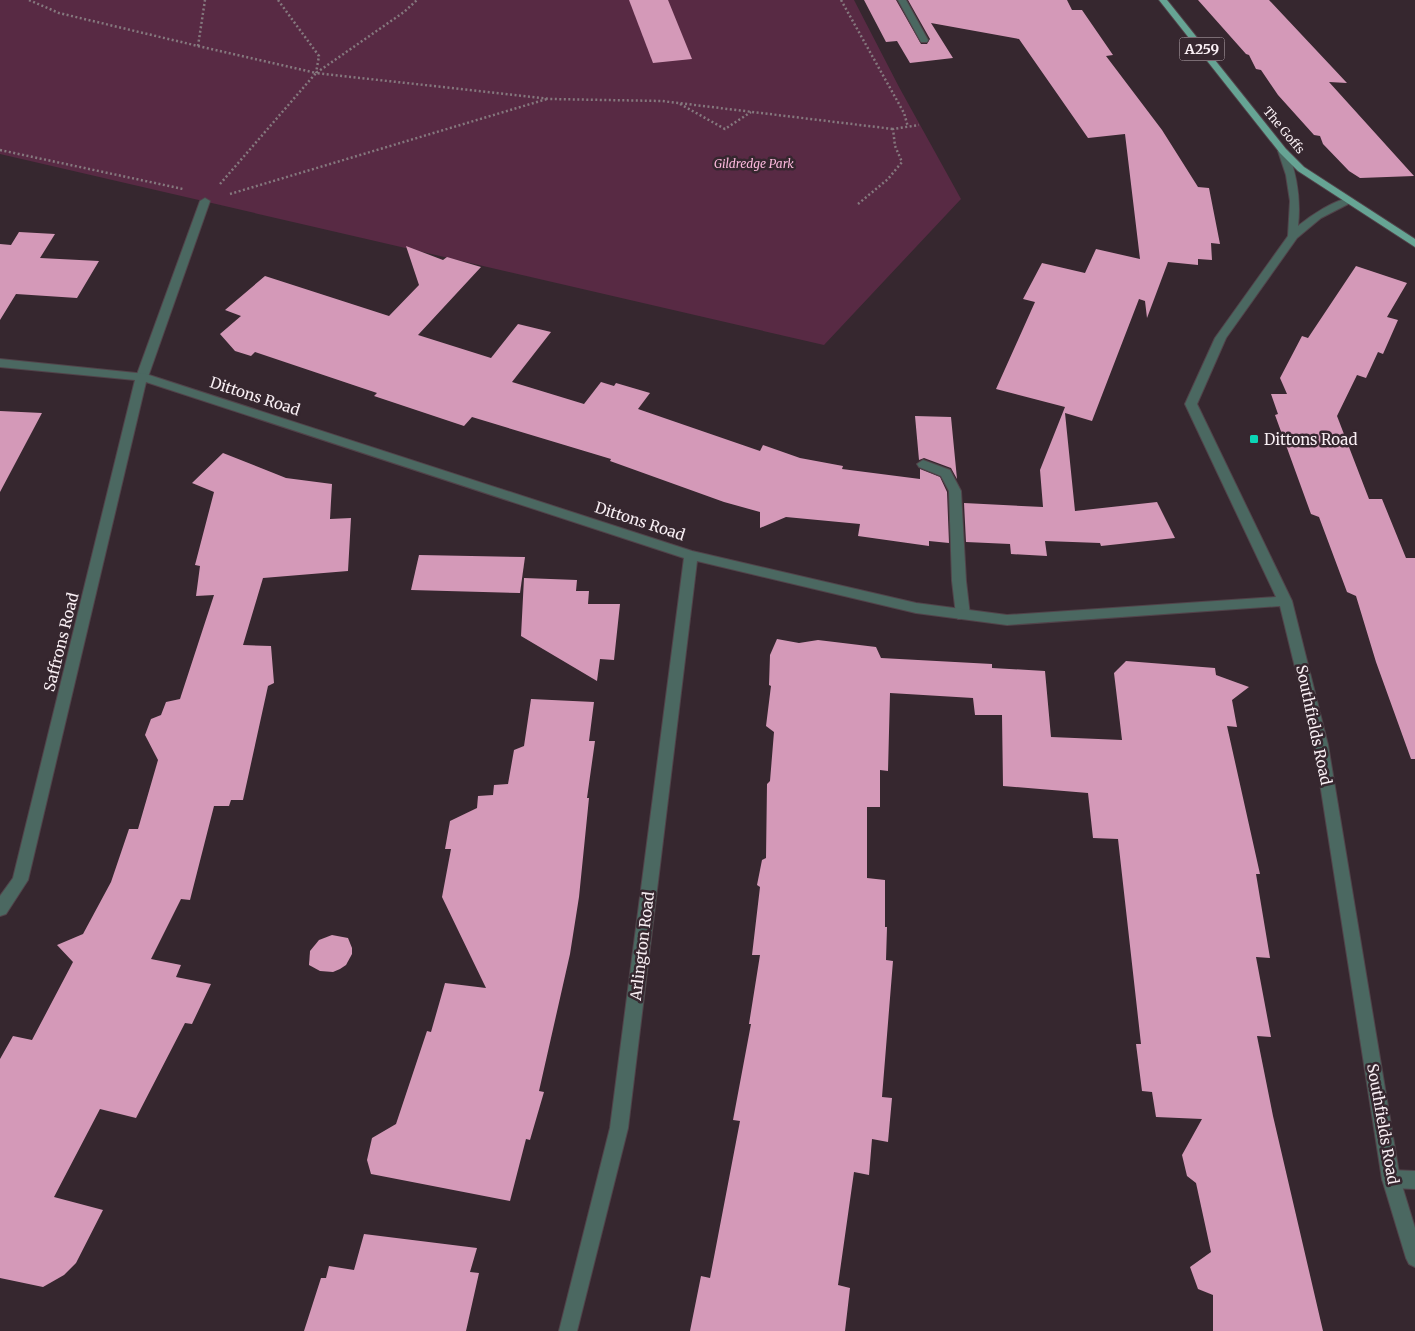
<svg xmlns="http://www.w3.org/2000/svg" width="1415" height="1331" font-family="Merriweather,serif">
  <rect width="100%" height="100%" fill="#36272f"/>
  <path fill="#582a44" d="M0 0H854L899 87 961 199 824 345 0 154Z"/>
  <g fill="#d499b8">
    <path d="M629 0H668L692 59 653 63Z"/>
    <path d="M864 0H896L921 44H927L930 39 908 0H1067L1072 10H1082L1113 55 1106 56 1162 130 1198 187 1209 188 1220 244 1211 243 1212 260 1198 259V265L1168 262 1147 318 1145 301 1139 299 1092 421 1065 413 1075 511 1157 502 1175 538 1101 546 1100 543 1045 541 1047 556 1011 554 1010 544 966 542 964 503 1043 507 1040 470 1065 407 996 389 1035 302 1023 299 1042 263 1085 273 1096 249 1140 259 1125 134 1088 138 1019 39 931 23 953 58 910 63 897 41 886 42Z"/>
    <path d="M1198 0H1269L1347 83 1329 82 1414 176 1360 178 1349 171 1323 144 1320 136 1314 135 1278 95 1261 70 1256 69 1249 55 1246 54Z"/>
    <path d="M19 232 55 234 40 258 99 261 77 298 16 294 0 320V244L11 245Z"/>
    <path d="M406 246 443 260 447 257 481 267 418 335 491 358 518 324 551 332 512 382 584 404 601 382 614 386 616 383 650 393 638 409 760 451 763 445 800 458 843 466 842 469 920 479V469L940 477 947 492 949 543 929 541V546L858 536 860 524 786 517 760 528V512L724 502 610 461 611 459 472 417 464 426 374 396 377 393 255 352 251 356 235 351 220 334 241 316 225 310 265 276 389 316 419 285Z"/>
    <path d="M1356 266 1407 283 1387 317 1398 320 1383 354 1378 352 1366 378 1357 375 1337 416 1369 499H1382L1406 558H1415V759H1411L1376 662 1356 596 1347 592 1319 517 1311 514 1275 415 1278 414 1271 394H1287L1280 378 1302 336 1308 338Z"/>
    <path d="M0 411 42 413 0 492Z"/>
    <path d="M915 416 951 417 957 479 951 468 924 458 919 460Z"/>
    <path d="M223 453 286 478 332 484 330 519 351 518 348 571 263 578 243 645 271 646 274 683 268 686 243 800H231L229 806H214L190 900 181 899 151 959 181 965 176 977 211 984 192 1024 185 1023 136 1118 100 1109 54 1197 103 1210 76 1263 64 1275 43 1287 0 1278V1059L13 1036 32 1040 73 962 57 945 83 934 111 882 129 829H138L158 760 145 735 151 719 161 715 166 702 180 699 214 595 196 596 200 566 195 565 214 492 192 483Z"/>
    <path d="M419 555 525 557 520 593 411 590Z"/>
    <path d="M524 578 577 580 576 591H589L588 604H620L614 660 600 659 597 681 521 636Z"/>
    <path d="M777 639 799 643 818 640 876 647 881 658 992 664V668L1045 671 1051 737 1122 740 1114 673 1126 661 1215 668 1216 675 1249 687 1232 700 1237 727 1227 726 1260 874H1256L1270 958 1256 957 1271 1037 1257 1036 1273 1116 1323 1331H1213V1295L1198 1289 1190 1267 1211 1252 1196 1183 1187 1176 1182 1155 1202 1119 1156 1117 1152 1092 1142 1091 1136 1044H1141L1118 839 1093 838 1088 793 1003 786 1002 715H975L973 698 890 693 888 771 880 770V807H867V878L885 880V927H887L886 960 893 961 882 1097 892 1098 888 1142 872 1139 869 1175 854 1172 838 1285 850 1288 845 1331H690L701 1276 710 1278 740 1121 733 1120 751 1024H749L760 955H752L760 887 757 885 762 860 766 858 767 784 770 781 774 732 766 726 771 686 769 685 770 655Z"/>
    <path d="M531 699 594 702 589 741H595L587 798H589L579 897 570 954 539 1091 544 1092 530 1140 526 1139 510 1201 371 1174 367 1160 372 1138 396 1124 427 1031 431 1032 445 983 486 988 442 897 451 849H445L450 821 477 808 478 796 493 795 494 785 508 784 514 750 524 746Z"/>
    <path d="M332 935 348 938 352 948V954L346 965 340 969 333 972 320 971 309 965 310 951 319 940Z"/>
    <path d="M364 1234 477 1248 470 1272 479 1273 466 1331H304L321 1278H326L329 1266 354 1270Z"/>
  </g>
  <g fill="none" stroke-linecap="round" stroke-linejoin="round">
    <g stroke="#51434a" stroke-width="2">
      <g id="service">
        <path d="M898 0H906L928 40 927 42H921Z"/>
        <path d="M205 198 210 201 148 377 142 381 138 380 136 377 200 201Z"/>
        <path d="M923 460 950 470 961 491 966 581 970 615 968 619H958L956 615 952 581 949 491 941 476 919 467 917 464Z"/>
        <path d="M1391 1170 1415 1171V1189L1391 1188 1385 1185 1382 1179 1385 1173Z"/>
      </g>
    </g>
    <g stroke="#51434a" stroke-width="2">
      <path id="minor" d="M1283 148 1288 151C1297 176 1301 200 1298 226 1309 217 1338 196 1353 199L1354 201 1321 218 1297 238 1226 338 1197 404 1292 601 1328 745 1400 1179 1415 1228V1267L1409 1264 1406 1258 1382 1179 1314 745 1280 606 1007 625 916 613 697 561 628 1128 577 1331H559L610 1128 684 558 146 382 28 880 6 914 0 916V896L13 878 135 380 0 367V359L146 374 692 551 916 603 1007 615 1276 597 1185 404 1215 338 1288 236 1290 201 1286 175 1278 151Z"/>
    </g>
    <g stroke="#51434a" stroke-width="2">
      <path id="primary" d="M1159 0H1167L1286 149 1304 167 1415 239V247L1298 171 1280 153Z"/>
    </g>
    <g stroke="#85787e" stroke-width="2.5" stroke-dasharray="2 2.5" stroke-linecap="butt">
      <path d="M29 0 59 13 198 46 205 0"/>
      <path d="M278 0 319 56 316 73"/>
      <path d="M841 0 904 113 908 127"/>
      <path d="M198 46 316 73 404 12 417 0"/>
      <path d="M680 104 725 129 751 112"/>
      <path d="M0 150 183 189"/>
      <path d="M220 184 316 73 550 99 662 101 893 129"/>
      <path d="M230 194 547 99"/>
      <path d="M858 204 888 179 902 162 895 146 893 129 919 125"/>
    </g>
    <use href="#service" fill="#4b6861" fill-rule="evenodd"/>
    <use href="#minor" fill="#4b6861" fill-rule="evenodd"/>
    <use href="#primary" fill="#66a494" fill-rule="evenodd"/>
  </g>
  <rect fill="#0bd5b5" stroke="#36272f" stroke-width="2" x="1249" y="434" width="10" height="10" rx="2.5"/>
  <g text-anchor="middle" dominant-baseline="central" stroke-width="5" stroke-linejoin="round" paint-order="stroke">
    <g font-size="12" fill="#f8eef3" stroke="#36272f">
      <text transform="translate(1284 130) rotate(50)">The Goffs</text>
    </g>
    <g font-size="12" font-style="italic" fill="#f9b7da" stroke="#36272f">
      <text x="754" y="163">Gildredge Park</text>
    </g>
    <rect fill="#36272f" stroke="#beb2b8" stroke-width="1" x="1179.5" y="37.5" width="45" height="23" rx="4"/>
    <g font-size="14" font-weight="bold" fill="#f8eef3">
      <text x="1202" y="49">A259</text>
    </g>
    <g font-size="15" fill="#f8eef3" stroke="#36272f">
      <text transform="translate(255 396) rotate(18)">Dittons Road</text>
      <text transform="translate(640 521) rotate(18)">Dittons Road</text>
      <text transform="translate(61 642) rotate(-76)">Saffrons Road</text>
      <text transform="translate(1314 725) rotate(78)">Southfields Road</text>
      <text transform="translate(642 946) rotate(-83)">Arlington Road</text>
      <text transform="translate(1383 1124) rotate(80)">Southfields Road</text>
    </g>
    <g font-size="15" fill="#f8eef3" stroke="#36272f" text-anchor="start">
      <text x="1264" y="439">Dittons Road</text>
    </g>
  </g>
</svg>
